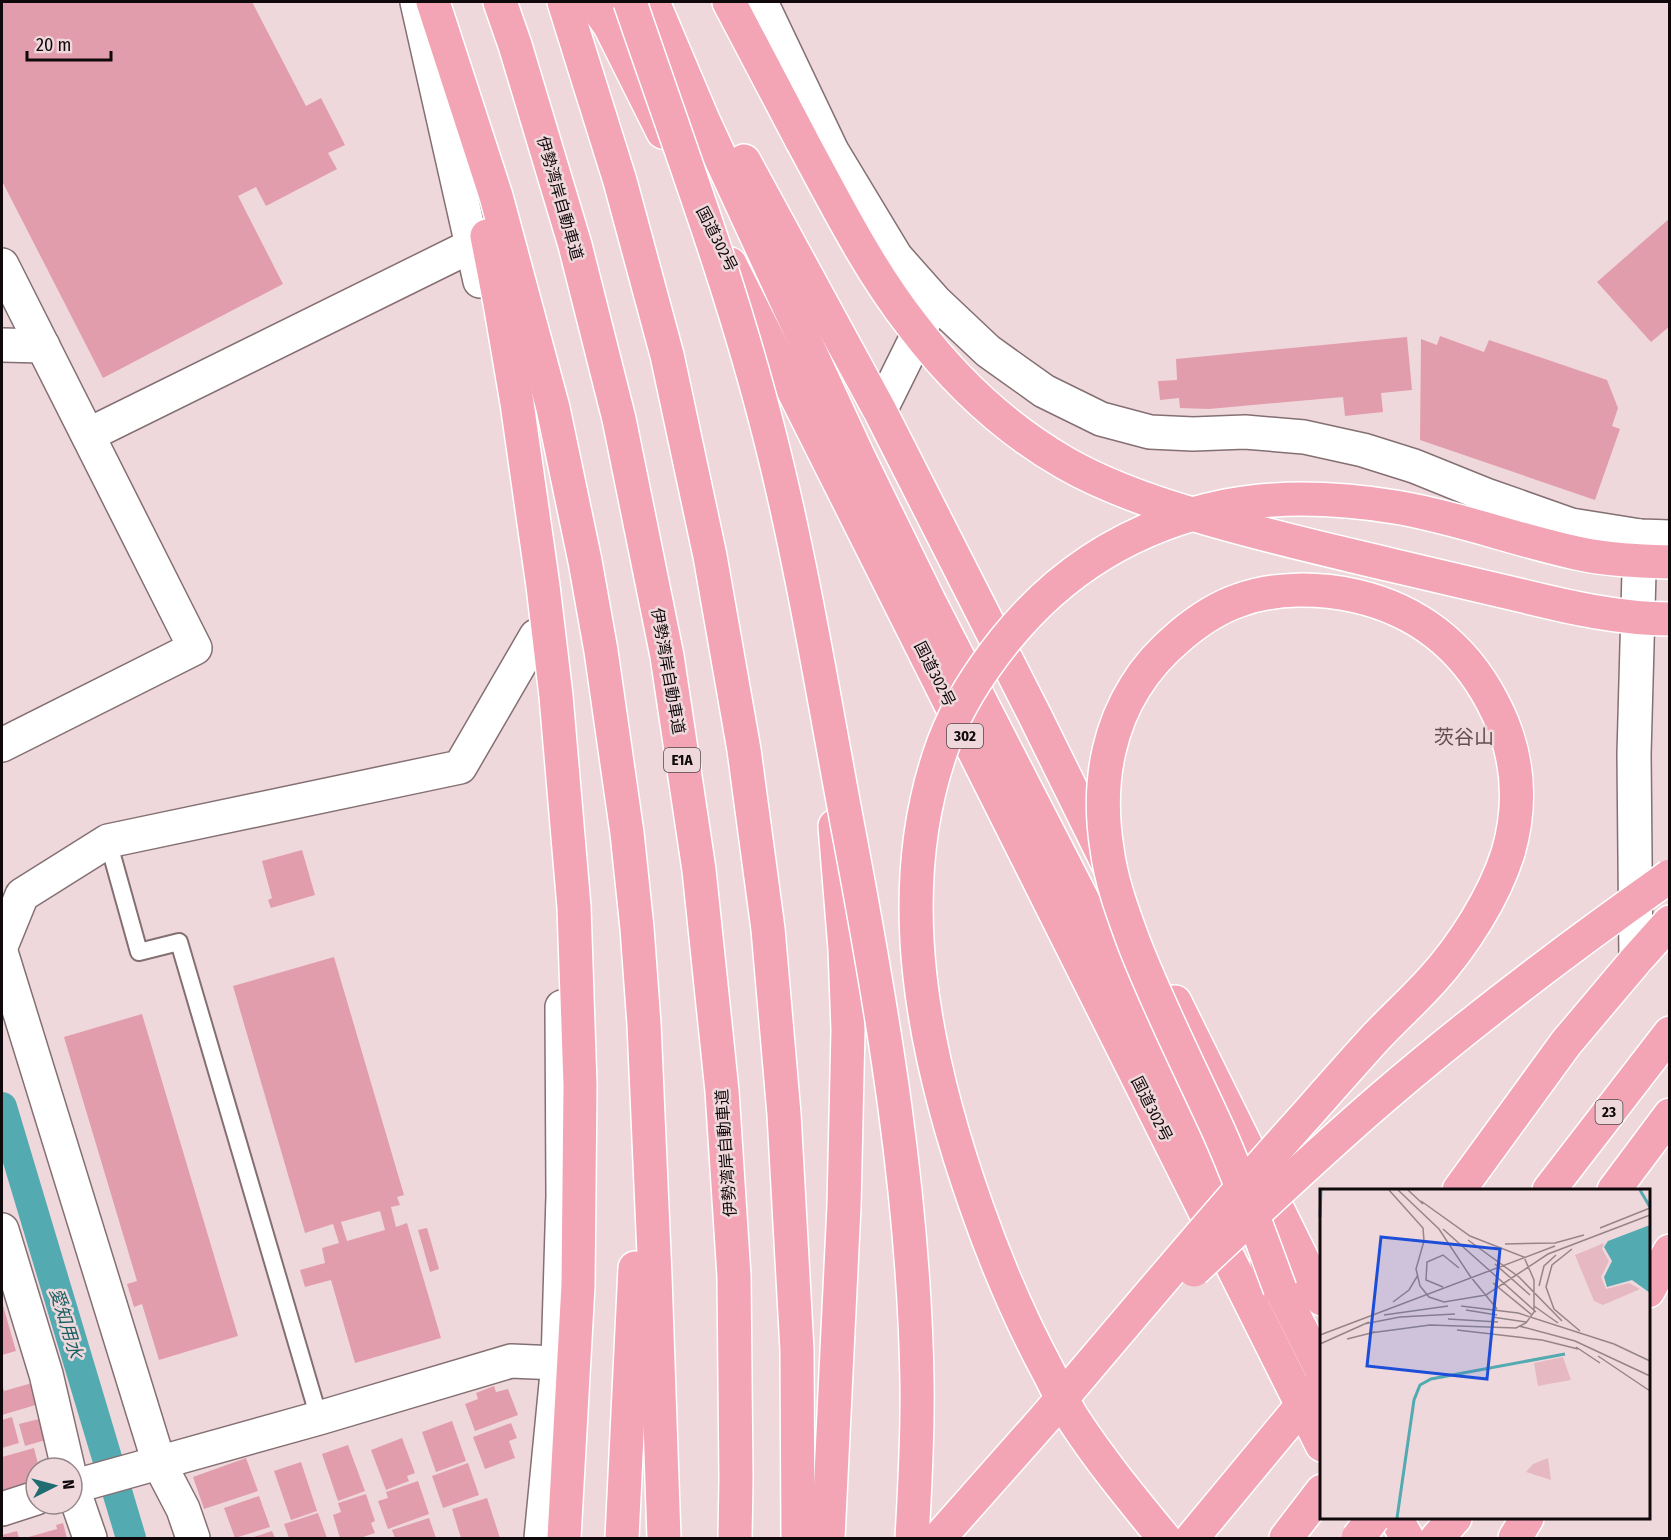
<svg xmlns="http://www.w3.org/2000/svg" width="1671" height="1540" font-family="'Fira Sans Condensed','Noto Sans JP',sans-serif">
  <rect width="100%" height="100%" fill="#efd8dc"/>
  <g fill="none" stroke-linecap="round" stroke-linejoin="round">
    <path stroke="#53aab0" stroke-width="30" d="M2 1107 131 1538"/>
  </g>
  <g fill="#e29dac" fill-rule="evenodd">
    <path d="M2 2H252L306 106 321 98 345 145 328 153 337 169 266 206 256 187 238 196 283 284 103 378 2 181Z"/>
    <path d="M1670 218V326L1651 342 1597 282Z"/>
    <path d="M1440 336 1484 352 1489 340 1607 380 1618 408 1612 426 1620 429 1595 500 1420 440 1421 339 1437 345Z"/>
    <path d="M1407 337 1412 390 1381 393 1383 412 1345 416 1343 397 1209 409 1180 408 1179 398 1160 400 1158 381 1177 380 1176 359Z"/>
    <path d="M302 850 315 895 271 908 268 900 272 898 262 861Z"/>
    <path d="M334 957 404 1195 397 1197 400 1205 391 1207 396 1227 407 1223 441 1338 355 1363 331 1280 305 1287 300 1270 325 1263 322 1248 339 1243 333 1224 305 1233 233 986ZM380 1211 385 1230 347 1241 341 1222Z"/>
    <path d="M142 1014 238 1336 159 1360 142 1304 134 1307 127 1284 137 1281 64 1037Z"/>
    <path d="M427 1228 439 1269 430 1272 418 1230Z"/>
    <path d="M2 1302 16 1351 2 1355Z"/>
    <path d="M2 1383 4 1391 32 1383 39 1404 2 1415Z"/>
    <path d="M494 1386 496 1392 508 1389 518 1415 475 1431 465 1404 478 1399 476 1393Z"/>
    <path d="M12 1417 19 1443 2 1448V1420Z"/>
    <path d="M39 1419 46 1440 25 1446 19 1424Z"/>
    <path d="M452 1421 466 1461 436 1472 422 1432Z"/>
    <path d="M511 1423 517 1438 509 1441 515 1458 485 1469 473 1437Z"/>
    <path d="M402 1438 415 1473 407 1476 409 1481 386 1490 371 1450Z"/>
    <path d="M348 1445 365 1491 338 1501 322 1454Z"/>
    <path d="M34 1448 39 1468H36V1481L2 1491V1457Z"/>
    <path d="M246 1458 258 1491 204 1509 193 1477Z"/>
    <path d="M301 1462 317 1511 291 1520 274 1471Z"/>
    <path d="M468 1463 479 1495 443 1508 432 1476Z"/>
    <path d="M418 1481 429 1514 388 1529 378 1501 388 1498 386 1492Z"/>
    <path d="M366 1494 375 1521 371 1523 375 1533 360 1538H340L333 1515 341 1512 338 1503Z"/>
    <path d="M259 1496 270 1527 235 1538 224 1508Z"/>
    <path d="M487 1498 500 1538H461L452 1509Z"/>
    <path d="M318 1513 327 1538H289L284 1524Z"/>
    <path d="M429 1518 436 1538H395L392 1530Z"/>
    <path d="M63 1523 67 1538H25L57 1529 56 1525Z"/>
    <path d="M17 1531 19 1538H2V1535Z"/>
    <path d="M272 1531 275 1538H251Z"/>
  </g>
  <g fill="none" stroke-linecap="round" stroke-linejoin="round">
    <g stroke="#846f73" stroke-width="20">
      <path id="lane" d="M108 841 139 952 179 942 319 1418"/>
    </g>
    <g stroke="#846f73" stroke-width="36">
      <g id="street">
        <path d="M417 2 480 281"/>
        <path d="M761 2 832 151 896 257 935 301 988 351 1044 391 1101 419 1150 432 1193 434 1245 432 1304 437 1363 450 1414 466 1486 495 1571 525 1640 536 1670 537"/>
        <path d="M2 265 195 648 2 745"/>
        <path d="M2 345 43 346"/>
        <path d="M880 411 930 310"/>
        <path d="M88 435 473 245"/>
        <path d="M2 944 22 895 108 841 460 767 536 636"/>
        <path d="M2 955 159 1463 183 1509 193 1538"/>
        <path d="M1636 960 1634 754 1640 536"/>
        <path d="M2 1230 46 1374 68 1468"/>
        <path d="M72 1486 90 1538"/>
        <path d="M72 1487 319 1418 511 1361 558 1363"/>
        <path d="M2 1509 36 1498"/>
        <path d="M541 1538 558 1363 563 1196 562 1007"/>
      </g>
    </g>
    <g stroke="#fff" stroke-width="36">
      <g id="highway">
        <path d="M433 2 496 196 553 408 585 561 601 651 627 833 637 928 644 1024 655 1277 664 1538"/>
        <path d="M500 2 515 45 575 245 619 419 667 656 699 870 722 1091 734 1276 736 1479 735 1538"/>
        <path d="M564 2 620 181 667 355 710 556 744 750 768 929 784 1114 797 1350 798 1538"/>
        <path d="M593 2 610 26 663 132"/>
        <path d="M653 2 703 120 858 456 929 601 1076 887 1224 1179"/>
        <path d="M729 2 802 141"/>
        <path d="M744 161 880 411 1035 716 1108 864"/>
        <path d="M487 236 500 303 517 403 543 586 556 696 574 907 580 1085 578 1285 564 1538"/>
        <path d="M730 264 1322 1445"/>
        <path d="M1175 1002 1322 1299"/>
        <path d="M1459 1190 1566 1043 1636 960 1670 922"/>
        <path d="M1549 1190 1670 1033"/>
        <path d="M1614 1190 1670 1115"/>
        <path d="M1267 1262 1322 1371"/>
        <path d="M1648 1291 1670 1251"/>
        <path d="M1396 1518 1407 1538"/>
        <path d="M622 1538 635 1268"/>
        <path d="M828 1538 844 1206 848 1030 845 949 835 826"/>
        <path d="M1192 1538 1313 1392"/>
        <path d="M1286 1538 1322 1491"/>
        <path d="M1437 1538 1455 1518"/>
        <path d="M1515 1538 1527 1518"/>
      </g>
    </g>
    <use href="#lane" stroke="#fff" stroke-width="16"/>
    <use href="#street" stroke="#fff" stroke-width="33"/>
    <use href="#highway" stroke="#f3a5b6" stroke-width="33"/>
    <g stroke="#fff" stroke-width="36" stroke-linecap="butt">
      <g id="highway-bridge">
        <path d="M630 2C679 146 733 289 770 437 803 567 824 701 849 833 883 1013 914 1196 917 1381 918 1433 915 1486 912 1538"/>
        <path d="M802 141C836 204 869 270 913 326 954 380 1006 429 1065 463 1105 486 1148 501 1192 514 1257 534 1324 549 1391 565 1433 575 1476 585 1519 595 1568 607 1619 619 1670 619"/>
        <path d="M1194 1270C1256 1212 1318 1153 1382 1098 1474 1019 1571 946 1670 876"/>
        <path d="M1047 1416C1134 1313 1221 1210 1311 1110 1333 1085 1355 1060 1377 1036 1395 1017 1415 999 1432 980 1463 946 1494 897 1508 853 1523 801 1518 749 1492 701 1463 646 1417 610 1356 596 1319 588 1276 587 1240 600 1201 613 1156 652 1135 687 1123 706 1114 729 1109 751 1102 782 1102 817 1107 849 1111 881 1123 913 1134 943 1158 1005 1188 1064 1215 1123 1240 1177 1259 1233 1280 1289"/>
        <path d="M939 1538 1047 1416 1062 1401"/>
        <path d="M1164 1538C1132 1499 1099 1459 1072 1417 1063 1402 1056 1386 1048 1371 1019 1317 997 1265 977 1208 925 1061 888 893 944 742 958 705 981 670 1005 640 1062 569 1137 524 1226 506 1282 495 1339 498 1395 507 1456 517 1516 540 1576 553 1607 560 1639 561 1670 562"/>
        <path d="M1358 1538 1373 1518"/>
      </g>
    </g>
    <use href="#highway-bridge" stroke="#f3a5b6" stroke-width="33"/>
  </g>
  <g text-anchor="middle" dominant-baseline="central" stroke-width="5" stroke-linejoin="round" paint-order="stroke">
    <g fill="#efd8dc" stroke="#53474a" stroke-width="1.5">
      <rect x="947" y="724" width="36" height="24" rx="4.5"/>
      <rect x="664" y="748" width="36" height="24" rx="4.5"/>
      <rect x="1595.5" y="1100" width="27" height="24" rx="4.5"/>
    </g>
    <g font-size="15" font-weight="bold" fill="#10090b">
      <text x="965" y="736">302</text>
      <text x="682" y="760">E1A</text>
      <text x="1609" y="1112">23</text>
    </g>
    <g font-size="16" fill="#10090b" stroke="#efd8dc">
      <text transform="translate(560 198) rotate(74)">伊勢湾岸自動車道</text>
      <text transform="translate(717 239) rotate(63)">国道302号</text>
      <text transform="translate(668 671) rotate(80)">伊勢湾岸自動車道</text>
      <text transform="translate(935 674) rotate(63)">国道302号</text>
      <text transform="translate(1152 1109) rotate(63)">国道302号</text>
      <text transform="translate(726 1153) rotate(-94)">伊勢湾岸自動車道</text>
    </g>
    <g font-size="18" font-style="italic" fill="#186064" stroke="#efd8dc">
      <text transform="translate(66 1323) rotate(73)">愛知用水</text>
    </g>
    <g font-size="20" fill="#635053" stroke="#efd8dc">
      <text x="1464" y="737">茨谷山</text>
    </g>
  </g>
  <g transform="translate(1320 1189)">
    <rect width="330" height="330" fill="#efd8dc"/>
    <path d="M228 269 231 291 206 283 213 275Z" fill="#e6b9c2"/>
    <path d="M284 54 282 60 289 72 281 88 286 100 309 94 320 100 283 116 274 112 255 66ZM243 168 251 191 218 197 214 174Z" fill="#e6b9c2"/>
    <path d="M330 36V104L312 91 287 98 284 88 292 72 284 58 288 52Z" fill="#53aab0"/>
    <path fill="none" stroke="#53aab0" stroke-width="3" d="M320 1 330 18M0 28 1 1M77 329 94 211 100 196 111 190 245 165"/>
    <path fill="none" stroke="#968588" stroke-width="1.5" d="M69 1 103 39 104 52 96 80 100 97 109 108 124 113 166 106 228 65 330 26M78 1 119 40 150 87 177 120M88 1 103 15M280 39 330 19M123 40 216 123M148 51 199 88 242 132M185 55 235 54 264 46M252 60 232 76 226 98 234 120 260 142M175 75 210 106M173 94 212 126M219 97 224 77 236 66M123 98 106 91 107 73 123 66 139 79M73 113 89 101 98 86M141 117 198 124 294 155 330 172M214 117 238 134M146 121 177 126M64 126 128 117M172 128 206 133M128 130 178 133M44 135 80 128 135 125M199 137 255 152 330 187M137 141 222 151 258 160M50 144 110 136 196 139 206 134 214 123V91L204 68 150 47 101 12M0 146 235 57M27 150 55 143M0 155 49 133M256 158 280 174M278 167 330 202"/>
    <path fill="#1d4ed8" fill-opacity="0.15" stroke="#1d4ed8" stroke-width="3" d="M61 48 180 60 167 190 47 177Z"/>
    <rect width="330" height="330" fill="none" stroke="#10090b" stroke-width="3"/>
  </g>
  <rect width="1671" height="1540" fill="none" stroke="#10090b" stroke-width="6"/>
  <g transform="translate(54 1486) rotate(84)"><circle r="28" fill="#efd8dc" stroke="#968588" stroke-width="1.5"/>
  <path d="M0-4.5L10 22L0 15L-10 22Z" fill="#216c71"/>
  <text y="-9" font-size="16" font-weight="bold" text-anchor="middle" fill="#10090b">N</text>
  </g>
  <path d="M27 51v9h84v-9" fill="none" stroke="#10090b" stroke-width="3"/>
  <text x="36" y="51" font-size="18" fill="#10090b" stroke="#efd8dc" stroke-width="4.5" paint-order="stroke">20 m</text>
</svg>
